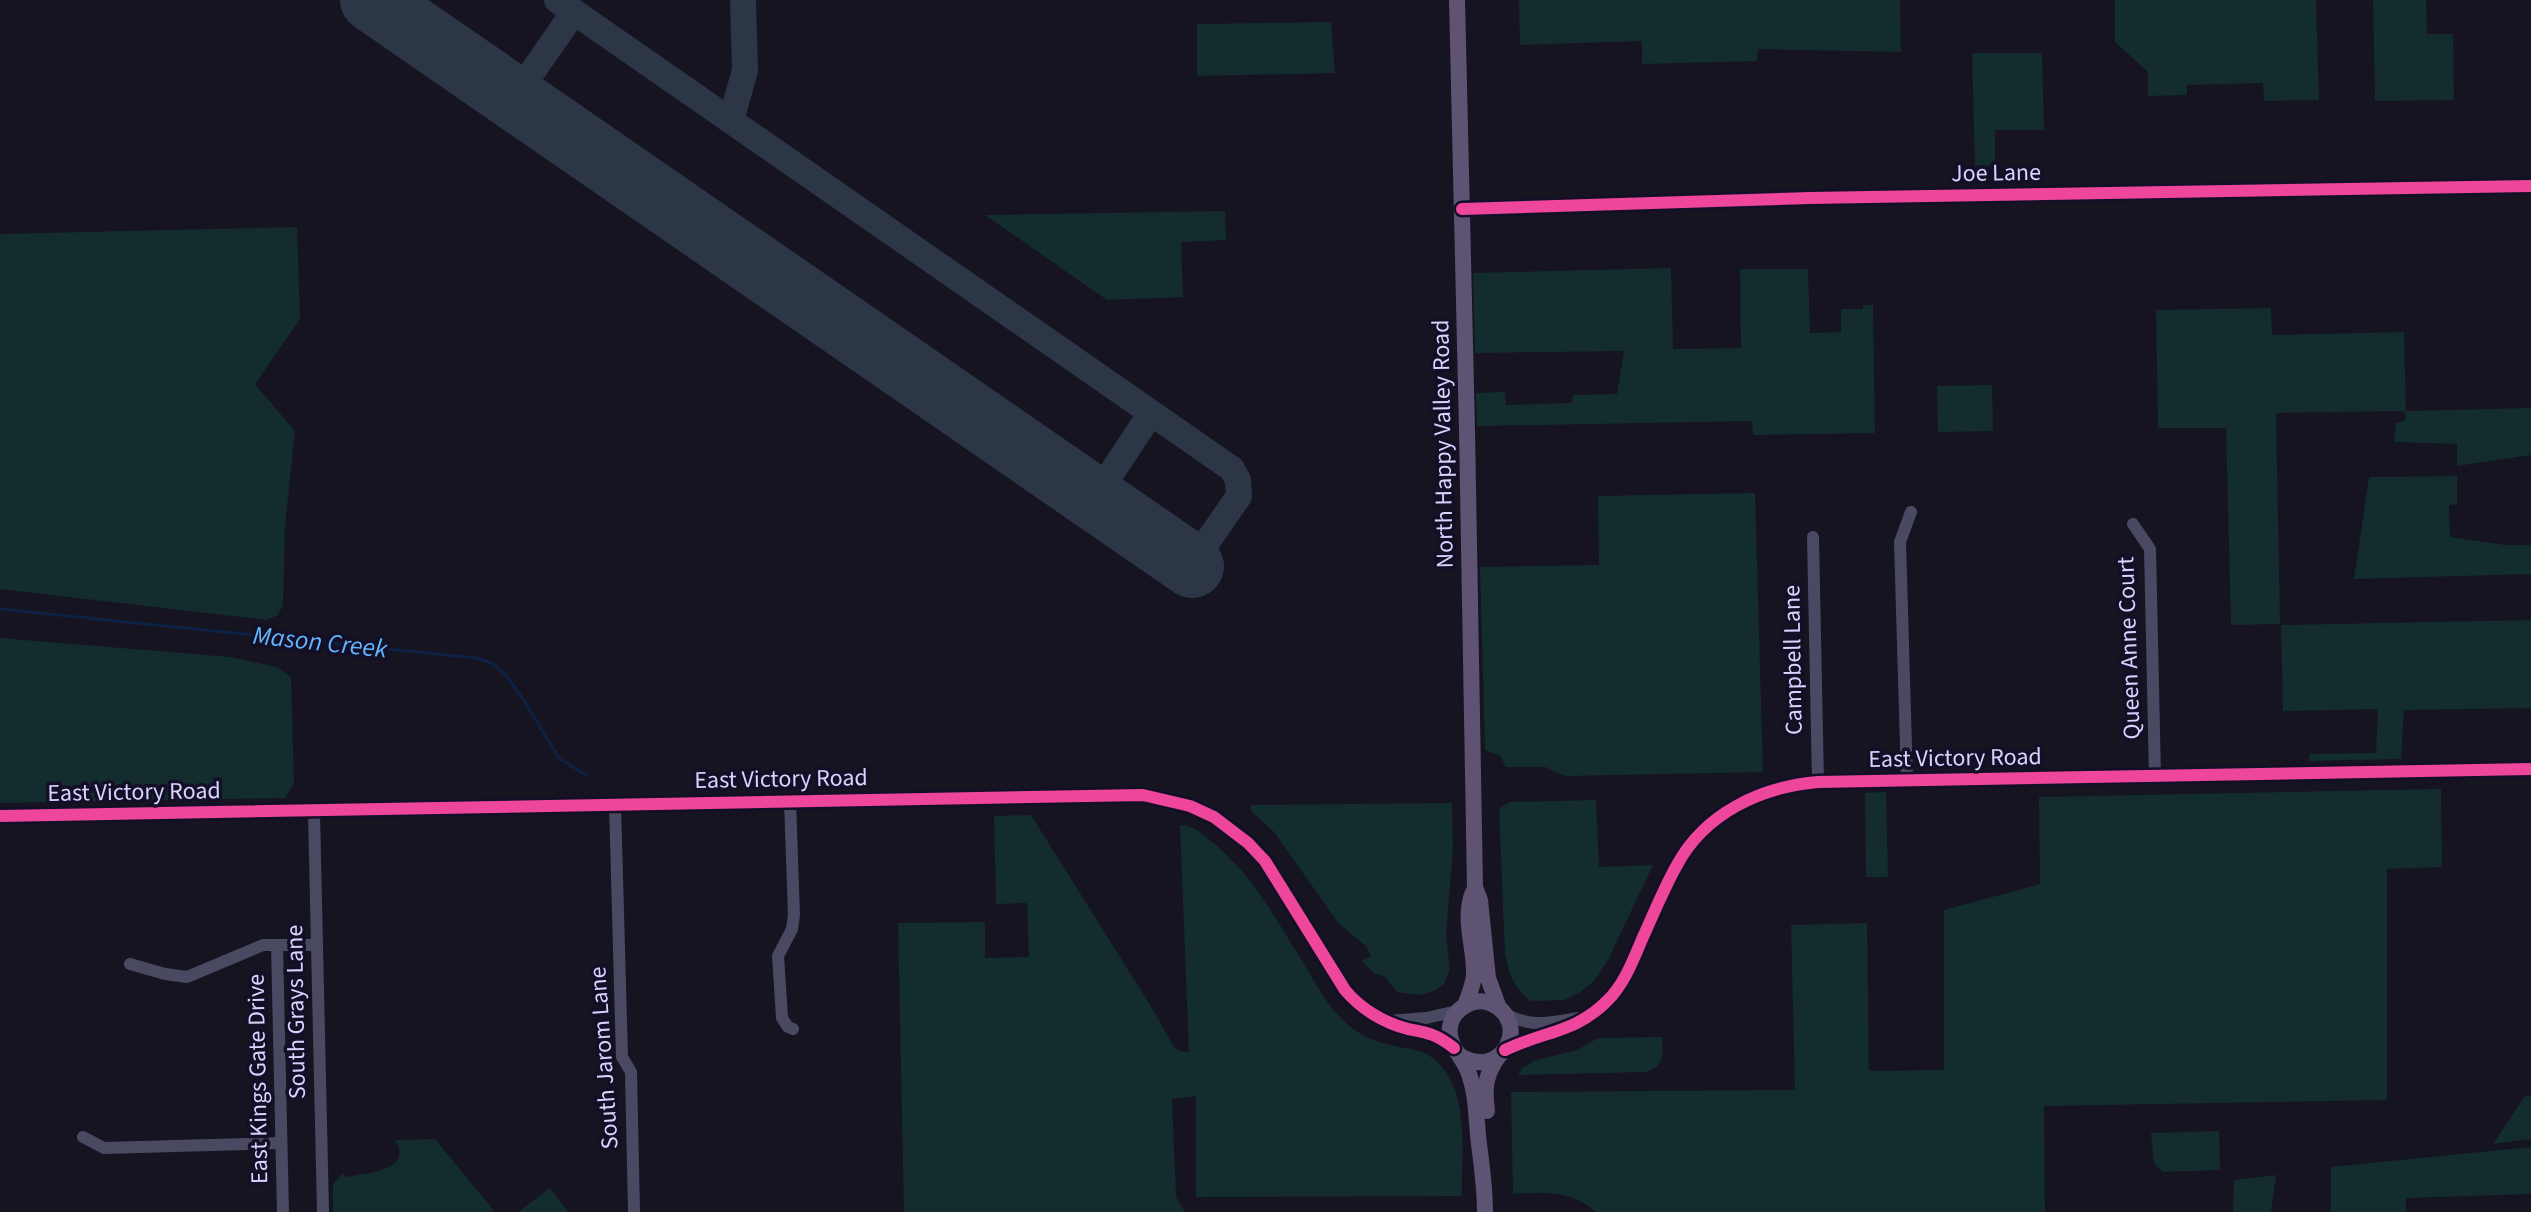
<svg xmlns="http://www.w3.org/2000/svg" width="2531" height="1212" font-family="'Source Sans 3',sans-serif">
  <rect width="100%" height="100%" fill="#161421"/>
  <g fill="#132c2d">
    <path d="M1519 0H1900L1901 52 1758 49 1757 61 1642 64V41L1520 45Z"/>
    <path d="M2115 0H2316L2319 100 2264 101 2263 83 2187 85V95L2148 96V72L2115 42Z"/>
    <path d="M2373 0H2426L2427 34H2453L2454 100 2375 101Z"/>
    <path d="M1331 22 1335 73 1197 76V24Z"/>
    <path d="M1972 53H2042L2044 130H1995V165L1975 166Z"/>
    <path d="M1225 211 1226 240 1181 242 1183 297 1107 300 985 215Z"/>
    <path d="M297 227 300 319 255 384 295 431 285 526 283 605 278 615 267 620 0 589V234Z"/>
    <path d="M1671 268 1673 349 1741 348 1740 269H1808L1810 333 1841 332V309H1863V305H1873L1875 433 1753 435 1752 421 1477 426 1476 393 1505 392 1506 405 1572 403 1573 395 1617 394 1624 351 1475 353 1473 273Z"/>
    <path d="M2271 308 2272 335 2404 332 2406 411 2531 408V455L2457 466V444L2394 442 2396 423 2406 420 2405 411 2276 413 2280 624 2231 625 2226 428H2158L2156 310Z"/>
    <path d="M1992 385 1993 431 1938 432 1937 386Z"/>
    <path d="M2457 476V504L2449 505 2450 537 2505 545H2531V574L2354 579 2369 477Z"/>
    <path d="M1755 493 1763 772 1565 776 1545 767H1506L1500 756 1485 750 1480 567 1599 565 1598 496Z"/>
    <path d="M2531 620V708L2404 710 2401 759 2309 761 2310 754 2376 753 2378 709 2283 711 2281 625Z"/>
    <path d="M0 638 230 657 277 667 291 677 294 784 285 798 0 803Z"/>
    <path d="M2441 789 2442 867 2387 869V1100L2044 1106 2045 1212H1596C1570 1190 1545 1192 1513 1194L1511 1092 1795 1090 1791 925 1867 923 1869 1071 1944 1070V910L2040 884 2039 797Z"/>
    <path d="M1886 792 1888 877H1866L1865 793Z"/>
    <path d="M1596 800 1599 867 1653 865 1608 960 1594 981 1580 992 1564 1000 1531 1001C1514 988 1509 975 1505 954L1499 809 1509 802Z"/>
    <path d="M1452 803 1453 848 1446 935 1450 969 1444 984 1432 992 1418 995 1397 992 1385 977 1374 973 1362 961 1371 956 1366 946 1339 924 1274 832 1251 811V805Z"/>
    <path d="M1031 815 1149 1003 1175 1049 1189 1053 1180 825C1193 825 1201 833 1211 841 1253 874 1278 923 1306 967 1316 984 1326 1003 1340 1017 1353 1031 1369 1040 1387 1044 1410 1051 1424 1046 1441 1066 1470 1099 1461 1155 1462 1196L1196 1197V1096L1172 1099 1176 1197 1185 1212H904L898 923 985 922V958L1029 957 1027 903 996 904 994 816Z"/>
    <path d="M1662 1037C1663 1055 1665 1065 1646 1072L1518 1075 1522 1068 1536 1060 1577 1050 1598 1038Z"/>
    <path d="M2525 1096H2531V1139L2493 1144Z"/>
    <path d="M2219 1131 2220 1170 2163 1172 2154 1163 2151 1133Z"/>
    <path d="M435 1139 495 1212H333V1184L343 1173 346 1177C365 1173 415 1171 395 1140Z"/>
    <path d="M2531 1147V1194L2406 1198V1212H2331V1167Z"/>
    <path d="M2276 1175 2271 1212H2233L2234 1180Z"/>
    <path d="M550 1188 568 1212H518Z"/>
  </g>
  <g fill="none" stroke-linecap="round" stroke-linejoin="round">
    <path stroke="#0d2144" stroke-width="3" d="M0 609 476 658 492 663 506 675 523 699 559 758 586 775"/>
    <g stroke="#2c3646" stroke-width="26">
      <path d="M557 0 1232 469 1238 480 1239 496 1205 545 1181 558"/>
      <path d="M514 98 574 12"/>
      <path d="M731 121 745 70 743 0"/>
      <path d="M1095 498 1151 413"/>
    </g>
    <path stroke="#2c3646" stroke-width="64" d="M372 0 1192 566"/>
    <g stroke="#4a4962" stroke-width="12">
      <path d="M1462 209 1810 198 2531 186"/>
      <path d="M2133 524 2150 549 2155 776"/>
      <path d="M1813 537 1818 782"/>
      <path d="M1907 781 1900 542 1911 512"/>
      <path d="M790 801 794 915 792 929 778 956 782 1018 788 1027 793 1029"/>
      <path d="M615 804 622 1057 631 1072 634 1212"/>
      <path d="M314 812 323 1212"/>
      <path d="M0 816 1143 795 1190 806 1214 817 1248 843 1265 861 1345 990C1361 1009 1384 1023 1408 1029 1429 1033 1436 1034 1454 1048"/>
      <path d="M277 945 283 1212"/>
      <path d="M130 964 165 974 187 977 263 945H317"/>
      <path d="M1505 1014C1533 1028 1548 1023 1578 1018"/>
      <path d="M1390 1021 1426 1018 1457 1011"/>
      <path d="M1505 1050C1544 1031 1576 1033 1608 1000 1625 983 1634 958 1643 937 1654 913 1664 888 1677 865 1705 813 1761 787 1818 782L2531 769"/>
      <path d="M83 1137 104 1148 281 1143"/>
    </g>
    <g stroke="#5e5373" stroke-width="16">
      <path d="M1457 0 1467 431 1475 887 1480 900 1488 978 1499 1008"/>
      <path d="M1465 1005C1469 995 1473 986 1474 975 1475 947 1462 919 1473 892"/>
      <path d="M1460 1056C1503 1081 1531 1022 1492 1004 1475 996 1453 1008 1450 1027 1447 1044 1462 1056 1468 1071 1477 1095 1476 1120 1479 1144 1482 1167 1485 1189 1485 1212"/>
      <path d="M1487 1111C1484 1089 1485 1075 1498 1057"/>
    </g>
    <g stroke="#130f26" stroke-width="17">
      <g id="cycleway">
        <path d="M1462 209 1810 198 2531 186"/>
        <path d="M0 816 1143 795 1190 806 1214 817 1248 843 1265 861 1345 990C1361 1009 1384 1023 1408 1029 1429 1033 1436 1034 1454 1048"/>
        <path d="M1505 1050C1544 1031 1576 1033 1608 1000 1625 983 1634 958 1643 937 1654 913 1664 888 1677 865 1705 813 1761 787 1818 782L2531 769"/>
      </g>
    </g>
    <use href="#cycleway" stroke="#ed469a" stroke-width="12"/>
  </g>
  <g text-anchor="middle" dominant-baseline="central" stroke-width="7" stroke-linejoin="round" paint-order="stroke">
    <g font-size="24" fill="#d9d4ff" stroke="#130f26">
      <text transform="translate(1996 173) rotate(-1)">Joe Lane</text>
      <text transform="translate(1443 444) rotate(-91)">North Happy Valley Road</text>
      <text transform="translate(2129 648) rotate(-92)">Queen Anne Court</text>
      <text transform="translate(1793 660) rotate(-91)">Campbell Lane</text>
      <text transform="translate(1955 758) rotate(-1)">East Victory Road</text>
      <text transform="translate(781 779) rotate(-1)">East Victory Road</text>
      <text transform="translate(134 792) rotate(-1)">East Victory Road</text>
      <text transform="translate(296 1012) rotate(-91)">South Grays Lane</text>
      <text transform="translate(604 1058) rotate(-94)">South Jarom Lane</text>
      <text transform="translate(258 1079) rotate(-91)">East Kings Gate Drive</text>
    </g>
    <g font-size="26" font-style="italic" fill="#62b6ff" stroke="#130f26">
      <text transform="translate(320 642) rotate(6)">Mason Creek</text>
    </g>
  </g>
</svg>
